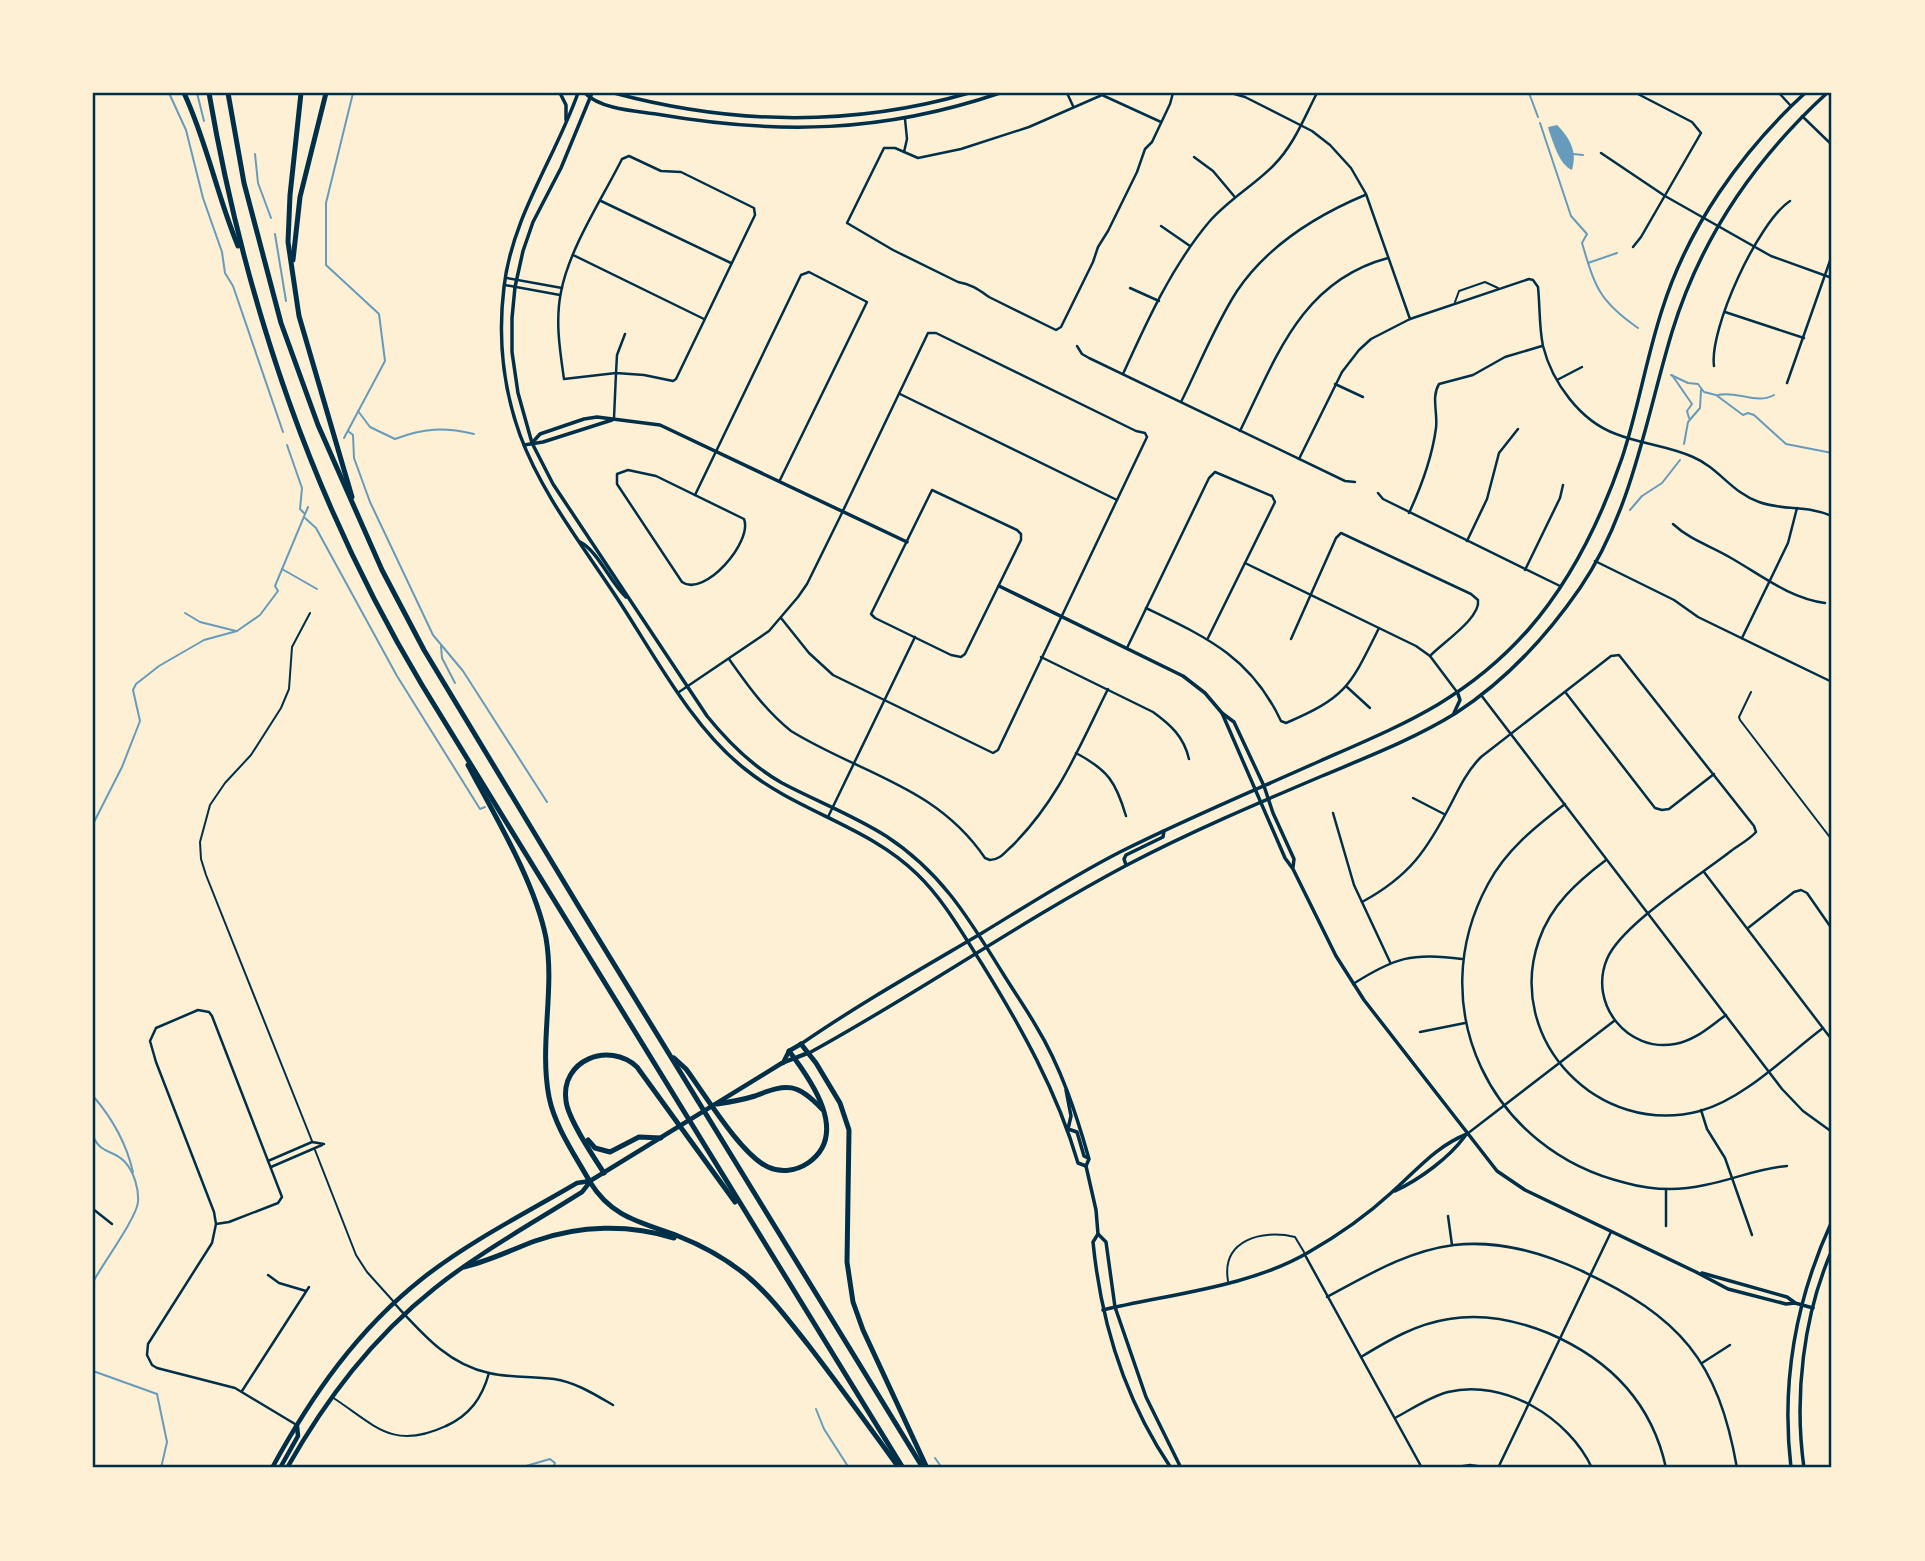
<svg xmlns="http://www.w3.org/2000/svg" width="1925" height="1561" font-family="'Noto Serif',serif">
  <rect width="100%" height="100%" fill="#fdf0d5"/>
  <path fill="#669bbc" d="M1557 125C1569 137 1578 151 1572 170 1559 164 1554 144 1549 131L1548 127Z"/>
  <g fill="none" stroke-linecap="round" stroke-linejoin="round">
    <g stroke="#669bbc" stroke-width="2">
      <path d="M169 93 186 130 203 198 222 252 225 273 233 286 283 432"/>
      <path d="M197 93 204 121"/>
      <path d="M1529 93 1538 117"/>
      <path d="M1540 123 1571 216 1587 234 1582 243C1595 287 1599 301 1638 328"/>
      <path d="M255 154 258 183 271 218"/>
      <path d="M1573 154 1583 155"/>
      <path d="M275 234 286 301"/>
      <path d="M1588 263 1617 253"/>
      <path d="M1671 375 1688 383 1698 384 1704 392 1716 395 1743 415 1748 413 1754 415 1786 444 1832 453"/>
      <path d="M1672 375 1692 404 1687 411 1689 418"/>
      <path d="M1718 395C1736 390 1757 405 1774 395"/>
      <path d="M358 411 370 427 395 439C424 428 444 427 474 434"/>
      <path d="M348 431 353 435 354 458 370 502 433 635 463 671 547 802"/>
      <path d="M344 438 385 361 379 314 326 265V203L353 93"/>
      <path d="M1684 444 1688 422 1700 408 1701 390"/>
      <path d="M287 445 302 488 300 509 304 513"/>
      <path d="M1630 510 1642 496 1662 483 1680 460"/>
      <path d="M305 518 316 528 397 676 480 809 485 807"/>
      <path d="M282 569 317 589"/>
      <path d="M185 613 200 622 236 631"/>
      <path d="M441 646 442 658 455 683"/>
      <path d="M93 824 122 767 140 721 133 690 136 684 159 666 204 640 237 631 260 615 278 591 275 586 308 507"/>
      <path d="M93 1096C113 1119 126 1142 133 1172"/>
      <path d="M93 1136C101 1155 113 1149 125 1162 134 1172 139 1189 138 1202 137 1217 102 1265 93 1282"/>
      <path d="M93 1371 157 1394 167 1442 161 1468"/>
      <path d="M816 1409 824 1429 849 1468"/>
      <path d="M935 1458 942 1468"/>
      <path d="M519 1468 550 1459 555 1463 553 1468"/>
    </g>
    <g stroke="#003049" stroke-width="2">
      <path d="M1455 302 1459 291 1485 282 1498 288"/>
      <path d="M310 613 292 647 289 689 281 708 251 755 225 783 210 805 200 842 201 859 206 875 312 1141"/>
      <path d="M1751 692 1739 717 1740 720 1832 840"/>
      <path d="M315 1150 356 1255 367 1272 394 1302"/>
      <path d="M1228 1281C1221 1240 1262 1229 1295 1237L1304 1252"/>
      <path d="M332 1397C375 1425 392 1451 446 1426"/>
    </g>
    <g stroke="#003049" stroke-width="2.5">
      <path d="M1067 93 1073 106"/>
      <path d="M1231 93 1245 97 1312 131 1330 145 1351 168 1366 194 1410 319"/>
      <path d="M1779 93 1791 106"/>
      <path d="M1802 116 1832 145"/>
      <path d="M1161 122 1102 95 1029 127 961 149 918 158 895 148H884L847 223 893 250 958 282C971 284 979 290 989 297L1056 330 1061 327 1093 262 1098 247 1108 231 1137 172 1145 149 1152 142 1170 104 1173 93"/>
      <path d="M904 152 907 139 905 119"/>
      <path d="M1601 153 1665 196 1771 256 1832 278"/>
      <path d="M1194 157 1213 171 1234 196"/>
      <path d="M601 201 731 263"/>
      <path d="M1161 226 1190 246"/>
      <path d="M1633 247 1641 237 1701 133 1692 122 1636 93"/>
      <path d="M573 255 704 319"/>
      <path d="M507 278 562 288"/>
      <path d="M505 285 560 295"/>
      <path d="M1130 288 1159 301"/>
      <path d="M1725 312 1804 338"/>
      <path d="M1077 346 1082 354 1089 358 1345 481 1355 482"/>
      <path d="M1714 366C1709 329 1758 222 1790 201"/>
      <path d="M1123 374C1147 321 1172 266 1209 222 1228 200 1253 186 1273 166 1294 145 1304 118 1317 93"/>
      <path d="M1557 380 1582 367"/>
      <path d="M1787 383 1832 255"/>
      <path d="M1335 384 1363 397"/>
      <path d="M900 394 1117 500"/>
      <path d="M1181 402C1199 366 1215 325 1237 291 1268 245 1315 216 1365 195"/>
      <path d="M614 418 616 373 644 375 673 381 676 379 755 215 754 208 681 172 661 171 629 156 622 159C602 199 569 249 561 292 555 321 560 351 564 379L616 373 617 355 625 334"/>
      <path d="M1240 431C1276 358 1301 281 1388 258"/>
      <path d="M1299 459 1342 372 1359 350 1371 339 1410 319 1529 279 1533 280 1538 287C1540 306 1539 327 1543 346 1552 382 1580 421 1616 434 1641 444 1669 446 1693 457 1719 468 1732 493 1759 502 1784 511 1807 505 1832 516"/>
      <path d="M628 470 656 476 744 519C753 542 704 598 682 582L617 484V474Z"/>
      <path d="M932 490 1017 530 1021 534V540L965 654 961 657 951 655 875 618 871 614Z"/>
      <path d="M1378 493 1383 499 1560 586"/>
      <path d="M695 495 801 275 809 272 867 302 780 480"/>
      <path d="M1409 513C1422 485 1432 458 1436 428 1438 413 1431 397 1439 384L1473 375 1505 357 1542 346"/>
      <path d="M1673 524C1690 540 1711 546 1731 558 1761 575 1789 598 1825 603"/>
      <path d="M1467 541 1487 499 1499 453 1518 429"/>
      <path d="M1595 561 1674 600 1698 617 1832 682"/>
      <path d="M1245 563 1416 646 1430 656 1457 692"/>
      <path d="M1525 570 1560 498 1563 485"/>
      <path d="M1146 608C1206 637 1251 657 1281 721L1286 723C1347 697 1350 686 1379 628"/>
      <path d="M1742 638 1788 543 1797 508"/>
      <path d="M1291 639 1336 538 1341 533 1471 594 1478 600C1481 618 1442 643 1430 656"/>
      <path d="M1127 648 1209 478 1215 472 1272 496 1275 502 1208 638"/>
      <path d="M1041 657 1153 712C1171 725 1184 737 1189 759"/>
      <path d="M729 659C748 686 766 711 791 731 861 774 936 786 985 858L990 860C1000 860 1005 852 1012 846 1059 799 1079 747 1108 689"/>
      <path d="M1347 687 1370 708"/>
      <path d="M679 692 769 631 798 597 807 584 840 517 928 333H936L1136 431 1145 433 1147 437 998 750 993 753 833 675 809 653 781 618"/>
      <path d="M1566 693 1655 808 1662 810 1669 809 1714 774"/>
      <path d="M1481 695 1782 1089 1803 1111 1832 1132"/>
      <path d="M1076 753C1108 770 1116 782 1126 816"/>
      <path d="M1413 798 1444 814"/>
      <path d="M1565 804C1535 827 1506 850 1488 884 1421 1007 1491 1151 1626 1183 1651 1190 1679 1191 1705 1185 1733 1180 1758 1168 1787 1166"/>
      <path d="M1333 813 1354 885 1390 962"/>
      <path d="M828 817 915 637"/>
      <path d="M1606 860C1577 882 1551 905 1539 940 1504 1040 1599 1138 1700 1111 1744 1099 1787 1055 1823 1028"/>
      <path d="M1704 872 1832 1040"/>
      <path d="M1362 902C1410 876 1427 850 1452 802 1460 786 1468 770 1481 757L1611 656 1619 655 1754 826 1756 832C1750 839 1739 845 1731 851 1699 876 1621 925 1607 959 1588 1004 1628 1053 1675 1044 1696 1040 1709 1027 1726 1015"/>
      <path d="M1748 928 1794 892 1801 890 1807 893 1832 929"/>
      <path d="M1353 984C1394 958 1412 952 1462 959"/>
      <path d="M1420 1032 1465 1023"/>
      <path d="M1701 1110 1707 1129 1725 1158 1752 1235"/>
      <path d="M1467 1134 1614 1021"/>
      <path d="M268 1161 312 1142 324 1144"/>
      <path d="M271 1167 322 1145"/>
      <path d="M93 1209 112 1224"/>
      <path d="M1448 1216 1452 1245"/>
      <path d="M216 1224 229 1222 278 1203 282 1197 212 1016 209 1012 198 1010 156 1028 150 1041 156 1062 214 1212 216 1224 212 1243 148 1344 147 1355 152 1365 157 1368 235 1388 295 1424"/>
      <path d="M1666 1226V1189"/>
      <path d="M1305 1255 1422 1468"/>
      <path d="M268 1275 279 1283 306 1291"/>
      <path d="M1327 1297C1368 1275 1407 1251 1454 1245 1499 1240 1541 1252 1582 1271 1680 1317 1718 1360 1737 1468"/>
      <path d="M394 1303C421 1332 447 1364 489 1373 510 1378 532 1376 554 1379 575 1382 594 1394 613 1405"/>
      <path d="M1361 1357C1389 1340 1416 1324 1449 1319 1483 1313 1516 1320 1548 1333 1609 1359 1652 1403 1666 1468"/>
      <path d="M1702 1363 1730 1345"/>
      <path d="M242 1391 309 1287"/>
      <path d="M1395 1418C1412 1409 1429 1397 1448 1392 1504 1378 1569 1418 1592 1468"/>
      <path d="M446 1426C470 1415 482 1398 489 1373"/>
      <path d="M1450 1468 1470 1465 1491 1468"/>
      <path d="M1498 1468 1611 1232"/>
    </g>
    <g stroke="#003049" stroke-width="3.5">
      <path d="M532 443 540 434 584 419 597 417 660 425 907 542"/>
      <path d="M524 445 543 442 612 420"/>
      <path d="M999 586 1183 676 1205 693 1222 713 1234 722 1264 786 1273 813 1294 859 1293 867"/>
      <path d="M1222 713 1285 858 1293 869 1336 956 1364 1000 1497 1171 1525 1190 1696 1272 1728 1289 1786 1304 1795 1303 1813 1308"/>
      <path d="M1395 1191C1420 1179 1449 1158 1465 1136"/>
      <path d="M1702 1273 1787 1297 1794 1302"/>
      <path d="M1103 1310C1169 1294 1250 1287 1309 1252 1337 1236 1367 1215 1391 1193 1415 1172 1436 1146 1467 1134"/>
    </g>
    <g stroke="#003049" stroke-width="3.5">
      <path d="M560 93 566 105V120"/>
      <path d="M578 93C555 158 512 217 504 287 498 336 503 388 520 435 541 492 580 542 613 592 652 650 690 726 745 769 798 812 868 826 917 874 944 900 962 933 982 964 1021 1027 1057 1091 1078 1163L1086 1166"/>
      <path d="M585 93C600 109 635 111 656 114 778 135 882 133 1000 93"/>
      <path d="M592 93 561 168 533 222 523 251 515 287 512 318V352L518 393 532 443 553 484 707 716C728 742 752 766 782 783 816 801 853 815 886 836 941 872 968 917 1002 972 1013 990 1025 1007 1036 1026 1061 1067 1076 1113 1089 1159L1086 1166 1096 1210 1098 1234 1106 1242 1115 1307 1146 1397 1181 1468"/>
      <path d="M614 93C733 125 851 127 969 93"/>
      <path d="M580 542C598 551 610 582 626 597"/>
      <path d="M1454 713 1460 700 1458 694"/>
      <path d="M1126 865 1124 859 1126 855 1163 837 1164 831"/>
      <path d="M801 1044C859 1004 921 969 982 933 1028 905 1073 876 1120 852 1186 819 1253 791 1320 761 1402 725 1466 700 1528 630 1570 582 1601 519 1622 458 1638 410 1646 359 1662 310 1688 227 1741 152 1805 93"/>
      <path d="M809 1053C917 994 1018 923 1127 865 1190 832 1256 804 1322 776 1367 757 1414 739 1456 713 1505 681 1547 636 1580 588 1632 512 1646 418 1672 332 1701 237 1755 159 1827 93"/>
      <path d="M1066 1090 1071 1116 1068 1129 1077 1132 1084 1156 1088 1158"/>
      <path d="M1098 1234 1093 1242C1101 1323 1125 1400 1171 1468"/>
      <path d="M1791 1468C1781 1383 1796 1299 1832 1221"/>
      <path d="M1804 1468C1794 1397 1803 1316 1832 1250"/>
    </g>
    <g stroke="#003049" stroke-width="4.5">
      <path d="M783 1063 789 1051 801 1044"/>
      <path d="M272 1468C312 1395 357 1330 423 1278 470 1241 526 1213 577 1183L590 1181 782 1063 808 1053"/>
      <path d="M280 1468 298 1436 297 1426"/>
      <path d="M287 1468C326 1399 372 1338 435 1288 480 1252 533 1223 582 1192L590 1182"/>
    </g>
    <g stroke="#003049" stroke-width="5">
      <path d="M184 93C207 142 217 196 238 246"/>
      <path d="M209 93C245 302 313 503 422 685L903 1468"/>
      <path d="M228 93 244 183 281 323 318 425 382 570 424 650 579 907 923 1468"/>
      <path d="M301 93 290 195 288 242 299 316 352 497"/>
      <path d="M293 260 300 197 326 93"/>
      <path d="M468 765C495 816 535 882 546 938 555 990 539 1045 549 1097 555 1127 575 1155 590 1182 612 1218 641 1222 678 1236 701 1245 726 1259 746 1275 771 1296 789 1321 809 1346 839 1385 868 1425 897 1465"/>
      <path d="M801 1044 816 1063 840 1103 849 1130 847 1262 853 1302 863 1330 927 1468"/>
      <path d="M674 1058 686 1069C704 1093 741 1155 768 1167 781 1173 796 1171 808 1163 850 1134 811 1080 789 1051"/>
      <path d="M717 1104C730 1102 742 1100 755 1096 788 1083 797 1083 822 1109"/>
      <path d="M588 1140 595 1148 610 1152 639 1137 661 1138"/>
      <path d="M604 1173C593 1156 568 1119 566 1101 560 1060 609 1041 637 1067L735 1202"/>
      <path d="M464 1267C489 1261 511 1250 535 1241 580 1225 629 1224 674 1238"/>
    </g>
  </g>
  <rect width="1925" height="1561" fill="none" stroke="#fdf0d5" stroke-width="189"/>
  <rect x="94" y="94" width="1736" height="1372" fill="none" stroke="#003049" stroke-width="2.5"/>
</svg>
